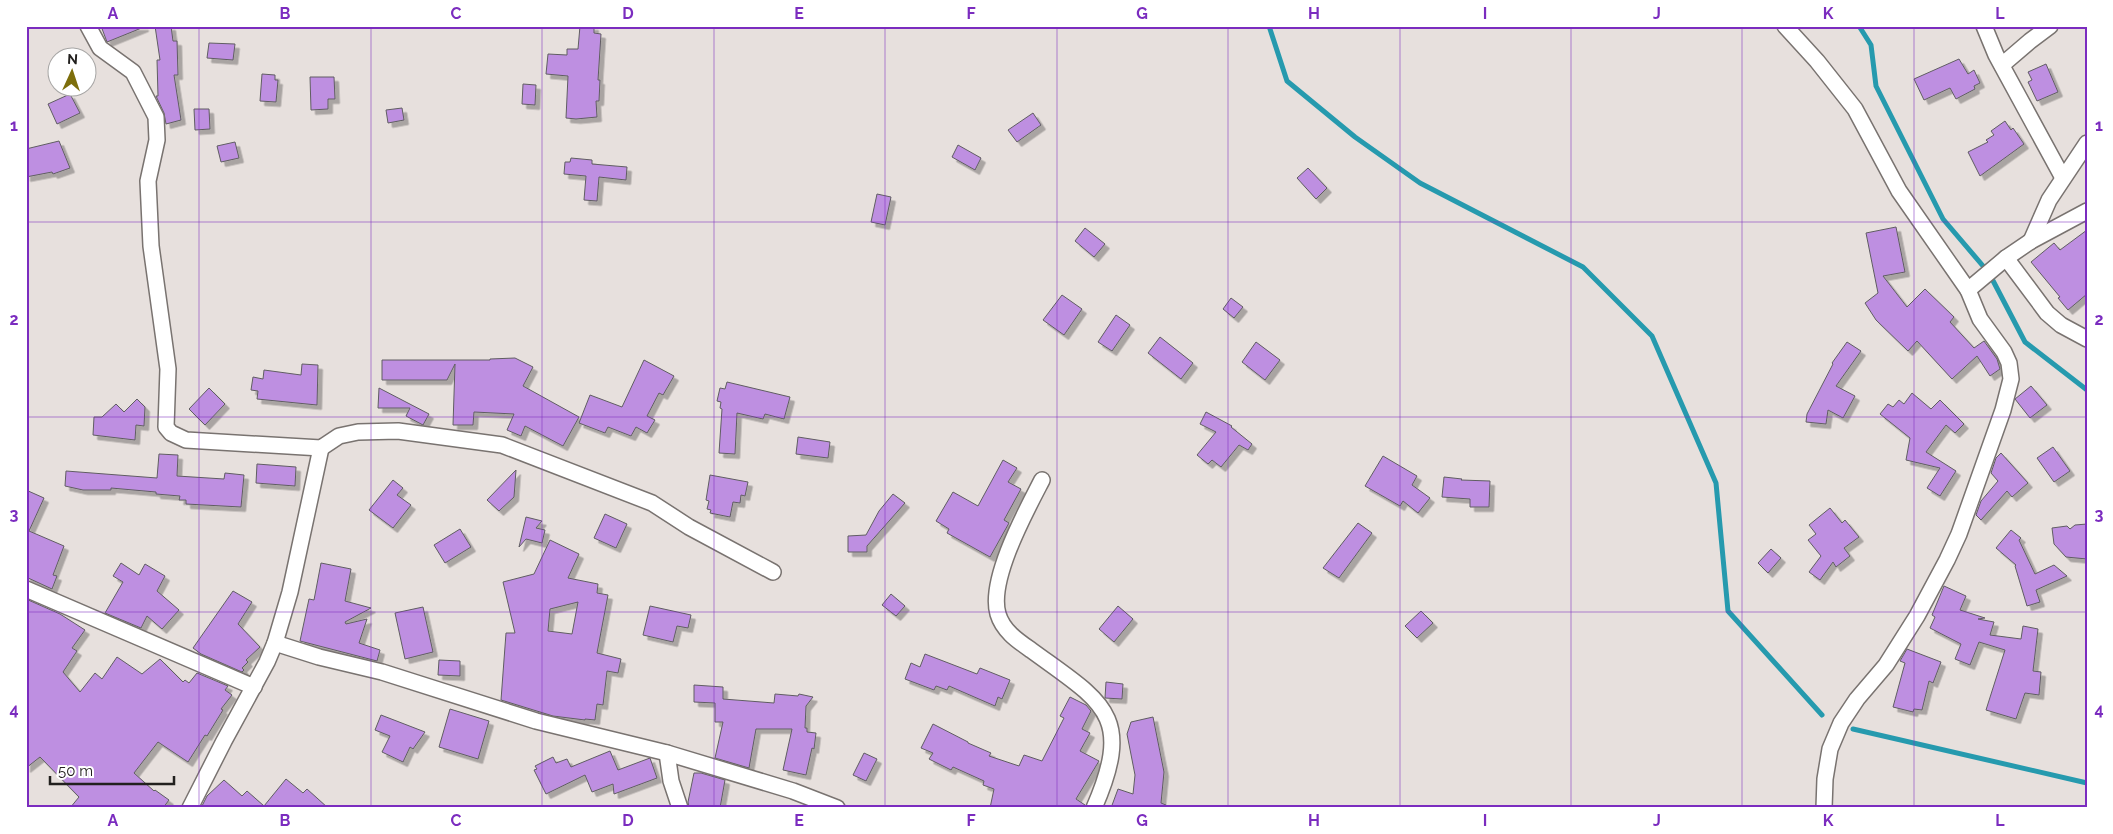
<svg xmlns="http://www.w3.org/2000/svg" width="2113" height="834" font-family="Raleway,sans-serif">
  <defs>
    <filter id="shadow"><feDropShadow dx="4.5" dy="4.5" stdDeviation="0" flood-color="#0004"/></filter>
  </defs>
  <rect width="100%" height="100%" fill="#e7e0dd"/>
  <g fill="none" stroke-linecap="round" stroke-linejoin="round">
    <g stroke="#269aae" stroke-width="5">
      <path d="M1269 26 1287 81 1355 137 1420 183 1583 267 1652 336 1716 483 1728 611 1822 715"/>
      <path d="M1859 26 1871 45 1876 86 1943 219 1989 273 2025 342 2087 390"/>
      <path d="M1853 729 2087 783"/>
    </g>
  </g>
  <g fill="#be8fe1" stroke="#605d62" fill-rule="evenodd" filter="url(#shadow)">
    <path d="M101 26H144V27L107 42Z"/>
    <path d="M155 26H171L173 41H177L178 75H174L181 120 166 124 164 113 156 96H158L157 60H160Z"/>
    <path d="M580 26H594V33L601 34 598 80H600L599 101H596L597 117 576 119 566 118 568 76 546 74 548 54 567 55V49H578Z"/>
    <path d="M209 43 235 44 233 60 207 58Z"/>
    <path d="M1959 59 1968 74 1974 70 1980 83 1974 86 1975 89 1956 99 1950 88 1924 100 1914 79Z"/>
    <path d="M2046 64 2058 92 2037 101 2028 82 2032 80 2028 72Z"/>
    <path d="M262 74 275 75V80H278L276 102 260 101Z"/>
    <path d="M310 77H334L335 99H328V109L311 110Z"/>
    <path d="M523 84 536 85 535 105 522 104Z"/>
    <path d="M70 94 80 113 57 124 48 104Z"/>
    <path d="M402 108 404 120 388 123 386 110Z"/>
    <path d="M194 109H209L210 129 195 130Z"/>
    <path d="M1033 113 1041 125 1017 142 1008 130Z"/>
    <path d="M2005 121 2011 130 2013 128 2024 144 1980 176 1968 152 1988 142 1986 140 1994 135 1991 131Z"/>
    <path d="M59 141 70 168 53 174 52 172 26 177V149Z"/>
    <path d="M235 142 239 158 221 162 217 146Z"/>
    <path d="M958 145 981 158 975 170 952 157Z"/>
    <path d="M571 158 592 160V164L627 167 626 180 599 177 597 201 584 200 586 176 564 174 565 162H570Z"/>
    <path d="M1308 168 1327 188 1316 199 1297 178Z"/>
    <path d="M877 194 891 197 885 225 871 222Z"/>
    <path d="M1896 227 1905 272 1883 276 1907 307 1925 289 1954 317 1950 322 1974 348 1984 341 1997 359 2000 369 1990 376 1977 356 1952 379 1917 341 1908 351 1876 320 1865 303 1878 293 1866 233Z"/>
    <path d="M1085 228 1105 244 1094 257 1075 241Z"/>
    <path d="M2087 230V294L2068 310 2058 298 2060 297 2031 262 2054 243 2060 250Z"/>
    <path d="M1062 295 1082 309 1064 335 1043 320Z"/>
    <path d="M1231 298 1243 307 1234 318 1223 309Z"/>
    <path d="M1116 315 1130 325 1112 351 1098 342Z"/>
    <path d="M1160 337 1193 363 1181 379 1148 353Z"/>
    <path d="M1256 342 1280 360 1265 380 1242 362Z"/>
    <path d="M1847 342 1861 351 1836 386 1855 396 1843 418 1828 410 1826 424 1806 422 1807 414 1833 364 1832 363Z"/>
    <path d="M515 358 533 367 523 386 579 417 563 446 525 426 521 436 507 430 514 414 474 412 473 425H453L455 364 447 380H382V360H490V359Z"/>
    <path d="M644 360 674 376 663 395 659 393 647 416 655 420 647 433 636 427 631 436 608 427 605 433 579 423 590 395 622 407Z"/>
    <path d="M302 364 318 365 317 405 257 399 258 391 251 390 253 377 263 379 264 370 301 375Z"/>
    <path d="M727 382 790 397 784 419 765 414 763 419 737 413 735 454 719 453 722 409 720 408 721 402 717 401 720 388 725 389Z"/>
    <path d="M2031 386 2047 405 2030 418 2015 399Z"/>
    <path d="M209 388 225 404 205 425 189 409Z"/>
    <path d="M379 388 429 414 423 425 406 416 410 408H378Z"/>
    <path d="M1912 393 1931 409 1940 400 1964 424 1955 433 1946 425 1926 452 1956 471 1940 496 1927 488 1940 468 1906 460 1910 438 1880 414 1888 404 1893 407 1899 400 1904 404Z"/>
    <path d="M137 399 145 407 144 426 136 425 135 440 93 435 94 417H102L116 404 124 412Z"/>
    <path d="M1206 412 1232 426 1231 427 1252 444 1248 450 1239 445 1221 467 1212 460 1208 464 1197 455 1216 432 1200 424Z"/>
    <path d="M798 437 830 442 828 458 796 454Z"/>
    <path d="M2053 447 2070 471 2054 482 2037 458Z"/>
    <path d="M2001 453 2028 483 2012 497 2007 491 1981 520 1976 515 1981 501 1998 481 1991 473 1996 458Z"/>
    <path d="M159 454 178 455 177 476 224 479 225 473 244 475 241 507 186 504V500H179L180 496 156 494V492L111 488V490H83L65 486 66 471 157 478Z"/>
    <path d="M1383 456 1417 476 1412 485 1430 498 1418 513 1403 501 1400 506 1365 486Z"/>
    <path d="M1003 460 1017 468 1008 482 1021 489 1004 520 1009 523 990 557 947 533 949 529 936 521 953 492 978 506Z"/>
    <path d="M257 464 296 467 295 486 256 483Z"/>
    <path d="M516 470 514 497 499 511 487 500Z"/>
    <path d="M710 475 748 482 745 496 741 495 740 503 733 502 730 517 710 513 711 510 707 509 709 501 706 500Z"/>
    <path d="M1444 477 1462 479 1461 480 1490 481 1489 507H1470V499L1442 497Z"/>
    <path d="M393 480 403 488 397 495 411 505 393 528 369 510Z"/>
    <path d="M26 490 44 498 29 531 64 546 53 575 57 576 52 589 26 577Z"/>
    <path d="M893 494 905 503 867 546V552H848V536L866 535 879 511Z"/>
    <path d="M1830 508 1842 523 1845 520 1859 537 1844 548 1850 556 1836 567 1833 562 1820 580 1809 572 1821 556 1808 540 1816 534 1809 525Z"/>
    <path d="M605 514 627 524 616 548 594 538Z"/>
    <path d="M526 517 542 521 536 528 545 530 542 543 526 539 519 547Z"/>
    <path d="M1358 523 1372 533 1339 578 1323 568Z"/>
    <path d="M2087 524V559L2066 557 2054 544 2052 528 2067 526 2070 529 2075 525Z"/>
    <path d="M460 529 471 547 445 563 434 545Z"/>
    <path d="M2011 530 2021 538 2019 540 2035 574 2054 565 2067 576 2036 590 2040 602 2027 606 2015 566 2016 565 1996 548Z"/>
    <path d="M550 540 579 554 568 578 598 584 597 593 608 595 597 653 621 659 618 673 607 671 603 705 597 704 595 720 585 719V720L553 716 501 700 506 633H515L503 582 534 574ZM578 602 572 634 548 631 550 609Z"/>
    <path d="M1771 549 1781 558 1768 573 1758 563Z"/>
    <path d="M121 563 139 575 145 564 165 576 157 591 179 610 162 629 147 616 141 628 105 613 123 582 113 576Z"/>
    <path d="M321 563 351 569 345 601 371 608 345 622 346 624 367 619 359 643 380 650 377 661 300 641 309 599 314 600Z"/>
    <path d="M1944 586 1966 596 1960 610 1985 618 1978 619 1994 622 1990 635 2021 639 2023 626 2038 629 2033 671 2041 672 2039 695 2025 693 2016 719 1986 710 2005 650 1979 642 1970 665 1955 659 1961 644 1930 628 1935 617 1932 615Z"/>
    <path d="M233 591 252 602 238 624 260 647 246 660 248 662 242 668 244 670 242 672 201 654 193 648Z"/>
    <path d="M891 594 905 606 896 616 882 605Z"/>
    <path d="M26 599 60 614 85 630 72 648 77 651 63 672 80 692 95 673 102 679 117 657 142 674 160 659 183 682 185 680 189 683 197 673 228 686 225 690 232 695 221 709 223 710 207 736 205 735 188 762 158 742 134 773 154 791 155 790 169 800 163 808H70L79 797 40 757 26 768Z"/>
    <path d="M650 606 691 615 688 628 677 626 673 642 643 635Z"/>
    <path d="M1118 606 1133 619 1114 642 1099 629Z"/>
    <path d="M423 607 433 652 405 659 395 613Z"/>
    <path d="M1421 611 1433 623 1417 638 1405 626Z"/>
    <path d="M1907 649 1941 662 1933 683 1929 681 1922 710 1914 709 1913 712 1893 707 1905 663 1900 661Z"/>
    <path d="M925 654 977 674 980 668 1010 680 1002 699 998 697 995 706 949 686 947 690 936 686 934 690 905 679 911 663 920 667Z"/>
    <path d="M439 660 460 661V676L438 675Z"/>
    <path d="M1106 682 1123 684 1122 699 1105 698Z"/>
    <path d="M694 685 723 687V699L774 703 775 694 798 696 799 694 813 697 806 706 805 728H807V732L816 733 814 749 812 748 806 775 783 770 792 729H756L749 768 715 758 723 722H715V703L694 702Z"/>
    <path d="M1070 697 1086 705 1091 711 1082 729 1090 733 1080 751 1099 761 1076 799 1085 805V808H990L994 789 983 785 984 781 953 767 951 770 929 759 933 753 921 748 933 724 968 742V743L991 753 989 756 1019 766 1024 755 1042 761 1064 718 1060 716Z"/>
    <path d="M450 709 489 721 478 759 439 747Z"/>
    <path d="M381 715 425 732 413 749 410 747 403 762 382 752 390 736 375 730Z"/>
    <path d="M1153 717 1164 772 1161 803 1166 805V808H1111L1118 789 1133 794 1135 775 1127 734 1131 722Z"/>
    <path d="M610 751 618 770 650 758 657 778 614 794 613 784 592 792 585 775 546 794 534 770 537 769 535 766 553 757 556 763 567 759 571 767Z"/>
    <path d="M864 753 877 759 866 781 853 775Z"/>
    <path d="M694 773H701L725 780 720 808H689L688 802Z"/>
    <path d="M286 779 303 793 307 789 328 808H201L207 796 224 780 242 796 247 791 264 806Z"/>
  </g>
  <g fill="none" stroke-linecap="round" stroke-linejoin="round">
    <g stroke="#797370" stroke-width="18">
      <g id="minor">
        <path d="M88 26 100 48 133 72 156 117 157 140 148 181 151 246 168 369 166 427 171 433 186 440 321 448 339 436 358 432 398 431 502 445 652 503 689 527 773 572"/>
        <path d="M1785 26 1817 61 1855 109 1899 191 1968 290 1980 319 2004 352 2009 363 2011 379 2003 410 1959 534 1947 560 1917 616 1886 665 1857 699 1841 723 1830 749 1825 779 1824 808"/>
        <path d="M1984 26 1996 55 2063 178"/>
        <path d="M2002 65 2030 41 2050 26"/>
        <path d="M2031 241 2049 200 2087 143"/>
        <path d="M2006 258 2047 313 2061 325 2087 339"/>
        <path d="M1968 290 2006 258 2031 241 2087 211"/>
        <path d="M1042 480C1026 511 988 580 998 614 1003 631 1018 641 1031 650 1102 702 1135 714 1094 808"/>
        <path d="M26 589 254 687"/>
        <path d="M275 643 319 657 382 672 536 721 667 753 793 791 837 808"/>
        <path d="M667 753 671 781 680 808"/>
        <path d="M190 808 224 741 267 662 275 643 290 592 321 448"/>
      </g>
    </g>
    <use href="#minor" stroke="#fff" stroke-width="15"/>
  </g>
  <path fill="none" stroke="#7b2cbf" stroke-width="1" stroke-opacity="0.55" d="M199 26V808M371 26V808M542 26V808M714 26V808M885 26V808M1057 26V808M1228 26V808M1400 26V808M1571 26V808M1742 26V808M1914 26V808M26 222H2087M26 417H2087M26 612H2087"/>
  <rect width="2113" height="834" fill="none" stroke="#ffffff" stroke-width="55"/>
  <g transform="translate(72 72) rotate(3)"><circle r="24" fill="#ffffff" stroke="#a7a6a5"/>
  <path d="M0-4L9 19L0 12L-9 19Z" fill="#7d6e0b"/>
  <text y="-8" font-size="14" font-weight="bold" text-anchor="middle" fill="#22201e">N</text>
  </g>
  <path d="M50 776v8h124v-8" fill="none" stroke="#22201e" stroke-width="2.5"/>
  <text x="58" y="776" font-size="15" fill="#22201e" stroke="#ffffff" stroke-width="4" paint-order="stroke">50 m</text>
  <rect x="28" y="28" width="2058" height="778" fill="none" stroke="#7b2cbf" stroke-width="2"/>
  <g font-size="16" text-anchor="middle" font-weight="bold" fill="#7b2cbf">
    <text x="113" y="19">A</text>
    <text x="285" y="19">B</text>
    <text x="456" y="19">C</text>
    <text x="628" y="19">D</text>
    <text x="799" y="19">E</text>
    <text x="971" y="19">F</text>
    <text x="1142" y="19">G</text>
    <text x="1314" y="19">H</text>
    <text x="1485" y="19">I</text>
    <text x="1657" y="19">J</text>
    <text x="1828" y="19">K</text>
    <text x="2000" y="19">L</text>
    <text x="14" y="131">1</text>
    <text x="2099" y="131">1</text>
    <text x="14" y="325">2</text>
    <text x="2099" y="325">2</text>
    <text x="14" y="520">3</text>
    <text x="2099" y="520">3</text>
    <text x="14" y="715">4</text>
    <text x="2099" y="715">4</text>
    <text x="113" y="826">A</text>
    <text x="285" y="826">B</text>
    <text x="456" y="826">C</text>
    <text x="628" y="826">D</text>
    <text x="799" y="826">E</text>
    <text x="971" y="826">F</text>
    <text x="1142" y="826">G</text>
    <text x="1314" y="826">H</text>
    <text x="1485" y="826">I</text>
    <text x="1657" y="826">J</text>
    <text x="1828" y="826">K</text>
    <text x="2000" y="826">L</text>
  </g>
</svg>
